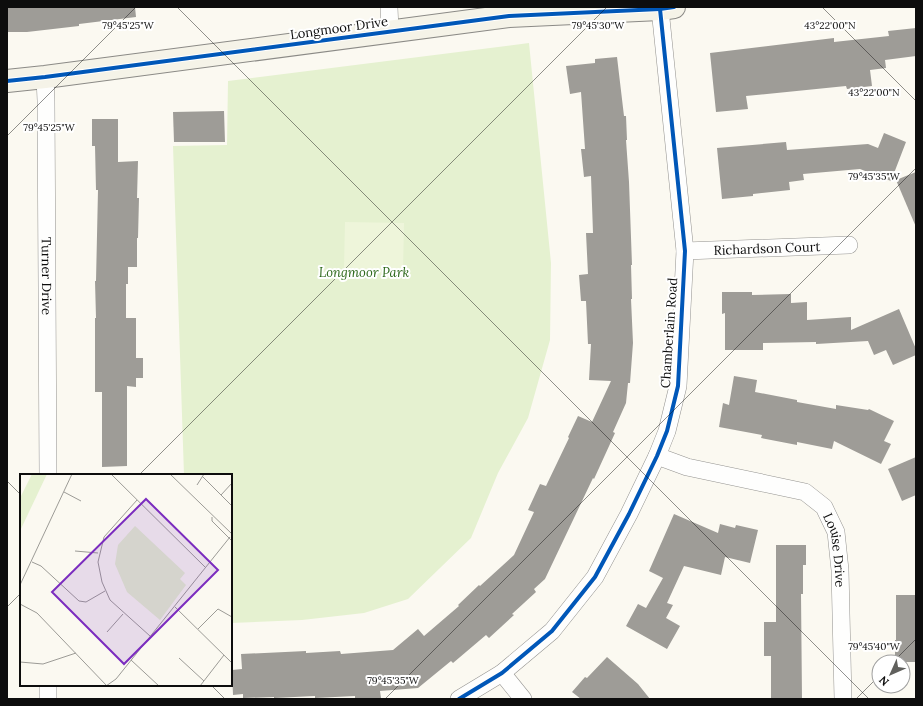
<svg xmlns="http://www.w3.org/2000/svg" width="923" height="706" font-family="Lora,serif">
  <rect width="100%" height="100%" fill="#fbf9f1"/>
  <path fill="#e5f1d0" d="M529 43 551 263 550 340 528 418 498 473 471 538 408 599 364 613 302 620 231 623V475H184L173 146 227 145 228 81Z"/>
  <path fill="#eef5da" d="M345 222 404 223 403 270 344 269Z"/>
  <g fill="#9e9c97">
    <path d="M7 7H135L136 17 79 24V26L27 32H7Z"/>
    <path d="M916 28V56L885 60 886 68 870 70 872 86 847 89 846 86 746 96 748 109 716 112 710 53 834 38V42L889 36 888 31Z"/>
    <path d="M617 57 624 116H626L627 140H626L629 182 632 265H631L632 299H631L633 343 630 383H628L626 403 613 432 615 433 594 479 593 478 545 579 534 589 536 592 512 614 514 615 489 638 486 635 453 663 451 661 418 688 380 691 381 698 362 699H355V696L315 698V696L274 698V697L243 698V694L233 695 232 670 242 669 241 654 306 651V653L340 651 341 654 393 650 418 629 424 636 459 606 458 605 479 585 480 586 514 555 534 512 528 510 540 484 546 486 569 438 568 437 578 416 592 422 611 381 589 380 591 344H588L586 301H581L579 275 588 274 586 233H593L591 176 584 177 581 149H585L581 92 570 94 566 66 595 63V59Z"/>
    <path d="M224 111 225 142H174L173 112Z"/>
    <path d="M92 119H118V162L138 161 137 198H139L138 238H137V267H128V284H126V318H136V358H143V378H136V387L127 386V466L102 467V392H95V318H96L95 281H96L98 190H96L95 146H92Z"/>
    <path d="M884 133 906 142 891 181 860 169 803 174 804 180 789 182 790 190 753 194V196L722 199 717 148 786 142 787 150 868 144 878 148Z"/>
    <path d="M916 172V227L896 180Z"/>
    <path d="M722 292H752V295L791 294V303L807 302V320L851 317V330L899 309 916 349V355L893 365 886 350 874 355 868 341 816 344V342L763 343V350H725V313L722 314Z"/>
    <path d="M734 376 757 380 755 392 797 400V402L836 409V405L868 410 869 409 894 421 884 441 891 444 881 464 834 441 832 449 797 442V445L761 438 762 435 719 427 723 403 729 405Z"/>
    <path d="M916 457V495L902 501 888 469Z"/>
    <path d="M674 514 718 533 720 524 735 528 736 525 758 530 750 563 725 557 721 575 684 566 667 603 673 605 666 618 680 626 667 649 626 626 638 604 646 608 663 578 649 571Z"/>
    <path d="M776 545H806V565H803V594H801L802 699H771V656H764V622H776Z"/>
    <path d="M896 595H916V662H895V640H896Z"/>
    <path d="M607 657 638 684 650 699H581L572 692 585 677 587 678Z"/>
  </g>
  <g fill="none" stroke-linecap="round" stroke-linejoin="round">
    <g stroke="#949390" stroke-width="18">
      <g id="street">
        <path d="M389 7 390 31"/>
        <path id="s1" d="M45 77 46 101 48 475"/>
        <path id="s2" d="M685 251 849 245"/>
        <path id="s3" d="M657 456 687 467 805 492 824 507 836 532 840 570 843 699"/>
        <path d="M502 673 523 699"/>
        <path d="M48 685V699"/>
        <path d="M459 699 502 673 552 631 595 577 629 514 657 456 667 431 678 386 685 251 660 9"/>
      </g>
    </g>
    <g stroke="#8b8a86" stroke-width="24">
      <path id="secondary" d="M7 81 45 77 509 16 660 9 674 7"/>
    </g>
    <use href="#street" stroke="#fefefd" stroke-width="17"/>
    <use href="#secondary" stroke="#f5f3e8" stroke-width="22"/>
    <g stroke="#fff" stroke-width="6">
      <g id="cycleway">
        <path d="M7 81 45 77 509 16 660 9 674 7"/>
        <path d="M459 699 502 673 552 631 595 577 629 514 657 456 667 431 678 386 685 251 660 9"/>
      </g>
    </g>
    <use href="#cycleway" stroke="#0057b8" stroke-width="4"/>
  </g>
  <path fill="none" stroke="#0d0d0d" stroke-width="1" stroke-opacity="0.45" d="M177 7 869 699M822 7 916 101M7 136 136 7M139 475 607 7M7 481 21 495M7 607 21 593M893 662 916 639M211 685 225 699M385 699 916 168M856 699 879 676"/>
  <g text-anchor="middle" dominant-baseline="central" stroke-width="4" stroke-linejoin="round" paint-order="stroke">
    <g font-size="13" fill="#0d0d0d" stroke="#fff">
      <text transform="translate(339 28) rotate(-8)">Longmoor Drive</text>
      <text stroke="none"><textPath href="#s2" startOffset="82">Richardson Court</textPath></text>
      <text stroke="none"><textPath href="#s1" startOffset="199">Turner Drive</textPath></text>
      <text transform="translate(669 333) rotate(-86)">Chamberlain Road</text>
      <text stroke="none"><textPath href="#s3" startOffset="222">Louise Drive</textPath></text>
    </g>
    <g font-size="13" font-style="italic" fill="#2c681a" stroke="#fff">
      <text x="364" y="272">Longmoor Park</text>
    </g>
  </g>
  <g transform="translate(20 474)">
    <rect width="212" height="212" fill="#fbf9f1"/>
    <path d="M12 0H27L0 57V24ZM115 52 165 99 160 105 166 111 140 146 107 118 95 90 98 71Z" fill="#e5f1d0"/>
    <path fill="none" stroke="#9c9b96" stroke-width="1" d="M91 0 185 93M150 0 212 60M182 2 212 32M177 11 184 0M44 18 61 27M201 21 212 9M117 26 84 63 78 88 82 108 90 126 130 162M192 43V47L212 67M55 77 78 79M12 88 21 92 59 127 66 128 85 117M0 111 52 0M0 130 17 139 87 212M155 133 212 189M178 155 198 135 212 143M87 158 103 140M159 184 184 207M111 186 139 212M0 188 23 190 56 179M86 212 96 205 210 63M180 212 204 181"/>
    <path fill="#7b2cbf" fill-opacity="0.15" stroke="#7b2cbf" stroke-width="2" d="M126 25 198 96 104 190 32 118Z"/>
    <rect width="212" height="212" fill="none" stroke="#0d0d0d" stroke-width="2"/>
  </g>
  <g font-size="10" text-anchor="middle" fill="#0d0d0d" stroke="#fff" stroke-width="4" stroke-linejoin="round" paint-order="stroke">
    <text x="128" y="29">79°45'25"W</text>
    <text x="598" y="29">79°45'30"W</text>
    <text x="830" y="29">43°22'00"N</text>
    <text x="874" y="96">43°22'00"N</text>
    <text x="49" y="131">79°45'25"W</text>
    <text x="874" y="180">79°45'35"W</text>
    <text x="874" y="650">79°45'40"W</text>
    <text x="393" y="684">79°45'35"W</text>
  </g>
  <rect width="923" height="706" fill="none" stroke="#0d0d0d" stroke-width="16"/>
  <g transform="translate(891 674) rotate(225)"><circle r="19" fill="#ffffff" stroke="#9e9e9e"/>
  <path d="M0-3L7 15L0 10L-7 15Z" fill="#60605d"/>
  <text y="-6" font-size="11" font-weight="bold" text-anchor="middle" fill="#0d0d0d">N</text>
  </g>
</svg>
